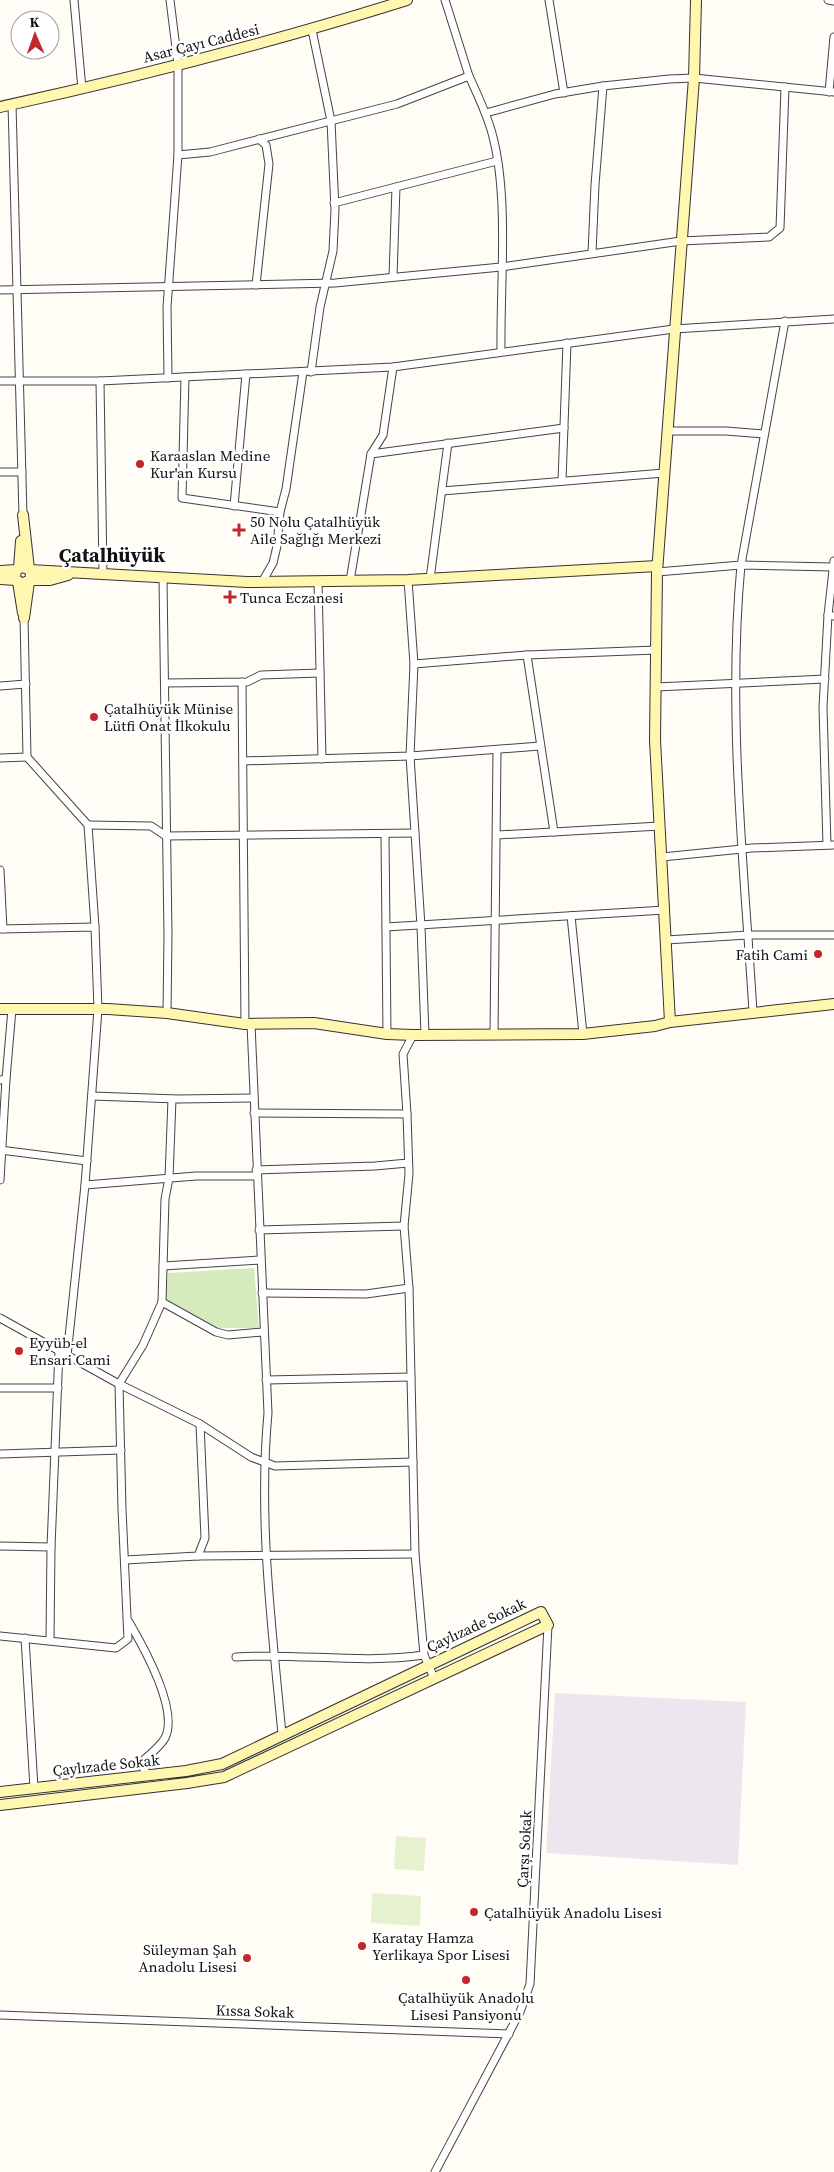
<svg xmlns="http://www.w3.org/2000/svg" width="834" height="2172" font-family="'Source Serif 4',serif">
  <rect width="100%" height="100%" fill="#fffdf5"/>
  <path fill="#eee6ef" d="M555 1693 746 1702 738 1865 546 1853Z"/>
  <path fill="#d5ebbd" d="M254 1268 259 1328H218L166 1299 168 1273Z"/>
  <g fill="#e6f2cf">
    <path d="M396 1836 426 1838 424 1871 394 1869Z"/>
    <path d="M372 1893 421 1896 420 1926 371 1923Z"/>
  </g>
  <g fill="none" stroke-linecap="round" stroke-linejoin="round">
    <g stroke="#444" stroke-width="9">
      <g id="street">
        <path d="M74 0 82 89"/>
        <path d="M445 0 469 76"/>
        <path d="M549 0 564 93"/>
        <path d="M828 0 834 1"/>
        <path d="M829 92 834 37"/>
        <path d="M12 104 23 515"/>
        <path d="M486 113 555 94 603 86"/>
        <path d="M178 155 210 152 397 104 469 76C478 96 488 116 493 137 509 199 500 286 501 351"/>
        <path d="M334 203 396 187"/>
        <path d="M592 253 595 185 603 86 669 79 694 78 834 92"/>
        <path d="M393 277 396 187 497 161"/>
        <path d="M256 285 269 164 266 145 259 139"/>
        <path d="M0 290 335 283 501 267 681 241 769 237 780 228 785 87"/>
        <path d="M311 372 320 307 333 251 335 210 331 121 312 30"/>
        <path d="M185 377 182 498 280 512"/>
        <path d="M168 378 167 307 178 155V64L170 0"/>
        <path d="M0 381H100L393 367 674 329 834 319"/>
        <path d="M100 381 103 574"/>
        <path d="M668 431H726L764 434"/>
        <path d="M371 454 564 428"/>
        <path d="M0 472H22"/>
        <path d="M562 481 567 343"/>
        <path d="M442 491 664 473"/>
        <path d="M234 506 246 374"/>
        <path d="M834 561 828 615 834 616"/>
        <path d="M657 572 741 565 785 321"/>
        <path d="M163 579 168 935 167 1013"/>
        <path d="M430 579 448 443"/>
        <path d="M408 580 414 664 410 756 421 926 425 1035"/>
        <path d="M318 581 322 759"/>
        <path d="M350 581 371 454 383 435 393 367"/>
        <path d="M262 582 273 563 277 546 280 512 286 489 303 372"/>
        <path d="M24 618 27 757 88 825 95 927"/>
        <path d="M527 655 554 832"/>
        <path d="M414 664 527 655 656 650"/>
        <path d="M242 682 245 1024"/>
        <path d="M166 683 247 682 261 675 320 673"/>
        <path d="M0 686 26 684"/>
        <path d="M656 687 825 679"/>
        <path d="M0 758 27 757"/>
        <path d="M243 761 410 756 540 746"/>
        <path d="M88 825 151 826 166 836 415 833"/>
        <path d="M385 834 387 1034"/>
        <path d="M497 835 660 826"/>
        <path d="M827 845 823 707 828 615"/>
        <path d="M662 857 752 848 834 845"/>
        <path d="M0 870 3 929"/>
        <path d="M571 916 583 1034"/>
        <path d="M386 927 665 910"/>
        <path d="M0 929 95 927 98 1009 85 1185 196 1176H257"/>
        <path d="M666 940 748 935H834"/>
        <path d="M753 1012C744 864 727 713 741 565L833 567"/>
        <path d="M251 1024 268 1413C258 1520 272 1628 282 1734"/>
        <path d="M494 1035 497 750"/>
        <path d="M0 1080 6 1079 12 1009"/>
        <path d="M92 1096 177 1099 254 1098"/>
        <path d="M254 1113 407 1114 409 1174 404 1226 409 1288 415 1554 424 1655 434 1678"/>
        <path d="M407 1114 403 1054 413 1035"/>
        <path d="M0 1150 87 1161"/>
        <path d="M256 1170 375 1166 408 1163"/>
        <path d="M0 1180 6 1079"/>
        <path d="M259 1230 404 1226"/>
        <path d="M163 1266 260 1260"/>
        <path d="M262 1293 366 1294 409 1288"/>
        <path d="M162 1302 216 1332 228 1335 263 1332"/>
        <path d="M0 1318 119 1384 143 1345 162 1302 165 1199 169 1178 172 1099"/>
        <path d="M67 1356 85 1185"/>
        <path d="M266 1380 411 1377"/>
        <path d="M0 1388H58"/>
        <path d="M0 1454 121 1450"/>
        <path d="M0 1546 51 1547 59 1351"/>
        <path d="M198 1556 415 1554"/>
        <path d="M125 1560 198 1556 205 1538 200 1424"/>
        <path d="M129 1622C143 1646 179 1710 165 1738 160 1747 148 1756 140 1763L148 1775"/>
        <path d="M0 1636 116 1648 128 1639 122 1509 119 1384 200 1424 251 1457 275 1466 413 1462"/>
        <path d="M25 1638 34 1788"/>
        <path d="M50 1640 51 1547"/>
        <path d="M236 1657C298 1653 362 1664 424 1655"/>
        <path d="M0 2015 509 2034"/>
        <path d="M435 2172 520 2012 530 1984 548 1625"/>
      </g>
    </g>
    <g stroke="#333" stroke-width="12">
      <g id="secondary">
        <path d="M0 107C137 77 273 42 407 0"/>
        <path d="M23 515 29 569"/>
        <path d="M19 568 21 541"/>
        <path d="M30 570 247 582 408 580 657 566"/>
        <path d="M0 571 16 570"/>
        <path d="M0 579 16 580"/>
        <path d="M30 580 31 574 29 569 21 567 16 570 15 578 21 584 30 580H50L68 575"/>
        <path d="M18 582 23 613"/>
        <path d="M24 618 29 582"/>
        <path d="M0 1009H108L167 1013 245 1024 314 1023 387 1034 413 1035 583 1034 655 1026 670 1022 834 1004"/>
        <path d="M670 1022 655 740 657 572 694 78 696 0"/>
        <path d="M0 1792 186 1771 222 1764 541 1612 548 1625 224 1777 187 1783 0 1805"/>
      </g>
    </g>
    <use href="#street" stroke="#fff" stroke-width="7"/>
    <use href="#secondary" stroke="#fff6b0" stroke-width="10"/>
  </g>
  <g fill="#c4262e" stroke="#fff" stroke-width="2">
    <circle cx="140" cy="464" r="5"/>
    <path d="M236.5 522.5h5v5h5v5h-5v5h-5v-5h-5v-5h5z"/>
    <path d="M227.5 589.5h5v5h5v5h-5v5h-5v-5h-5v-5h5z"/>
    <circle cx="94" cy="717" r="5"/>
    <circle cx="818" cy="954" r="5"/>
    <circle cx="19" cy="1351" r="5"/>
    <circle cx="474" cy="1912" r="5"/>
    <circle cx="362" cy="1946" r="5"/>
    <circle cx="247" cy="1958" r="5"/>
    <circle cx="466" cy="1980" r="5"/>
  </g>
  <g text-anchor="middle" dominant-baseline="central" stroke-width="5" stroke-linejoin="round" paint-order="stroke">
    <g font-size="15" fill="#111" stroke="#fff">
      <text transform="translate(201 43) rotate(-14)">Asar Çayı Caddesi</text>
      <text transform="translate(476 1625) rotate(-25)">Çaylızade Sokak</text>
      <text transform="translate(106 1765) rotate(-6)">Çaylızade Sokak</text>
      <text transform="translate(524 1849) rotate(-87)">Çarşı Sokak</text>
      <text transform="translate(255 2011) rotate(2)">Kıssa Sokak</text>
    </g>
    <g font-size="15" fill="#111" stroke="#fff" text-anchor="start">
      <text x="150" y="455">Karaaslan Medine<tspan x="150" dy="17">Kur'an Kursu</tspan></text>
      <text x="250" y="521">50 Nolu Çatalhüyük<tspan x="250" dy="17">Aile Sağlığı Merkezi</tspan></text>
      <text x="240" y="597">Tunca Eczanesi</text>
      <text x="104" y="708">Çatalhüyük Münise<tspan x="104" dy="17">Lütfi Onat İlkokulu</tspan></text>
      <text x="808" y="954" text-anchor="end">Fatih Cami</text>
      <text x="29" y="1342">Eyyüb-el<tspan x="29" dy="17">Ensari Cami</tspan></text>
      <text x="484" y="1912">Çatalhüyük Anadolu Lisesi</text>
      <text x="372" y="1937">Karatay Hamza<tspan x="372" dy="17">Yerlikaya Spor Lisesi</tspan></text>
      <text x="237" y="1949" text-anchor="end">Süleyman Şah<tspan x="237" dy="17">Anadolu Lisesi</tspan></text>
      <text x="466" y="1997" text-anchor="middle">Çatalhüyük Anadolu<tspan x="466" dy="17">Lisesi Pansiyonu</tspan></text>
    </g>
    <g font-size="20" font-weight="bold" fill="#111" stroke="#fff">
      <text x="112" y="555">Çatalhüyük</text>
    </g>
  </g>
  <g transform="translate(35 35) rotate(358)"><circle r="24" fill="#ffffff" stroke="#a0a0a0"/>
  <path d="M0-4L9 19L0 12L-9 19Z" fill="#c4262e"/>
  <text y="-8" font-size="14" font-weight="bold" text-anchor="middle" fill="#111111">K</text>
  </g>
</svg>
